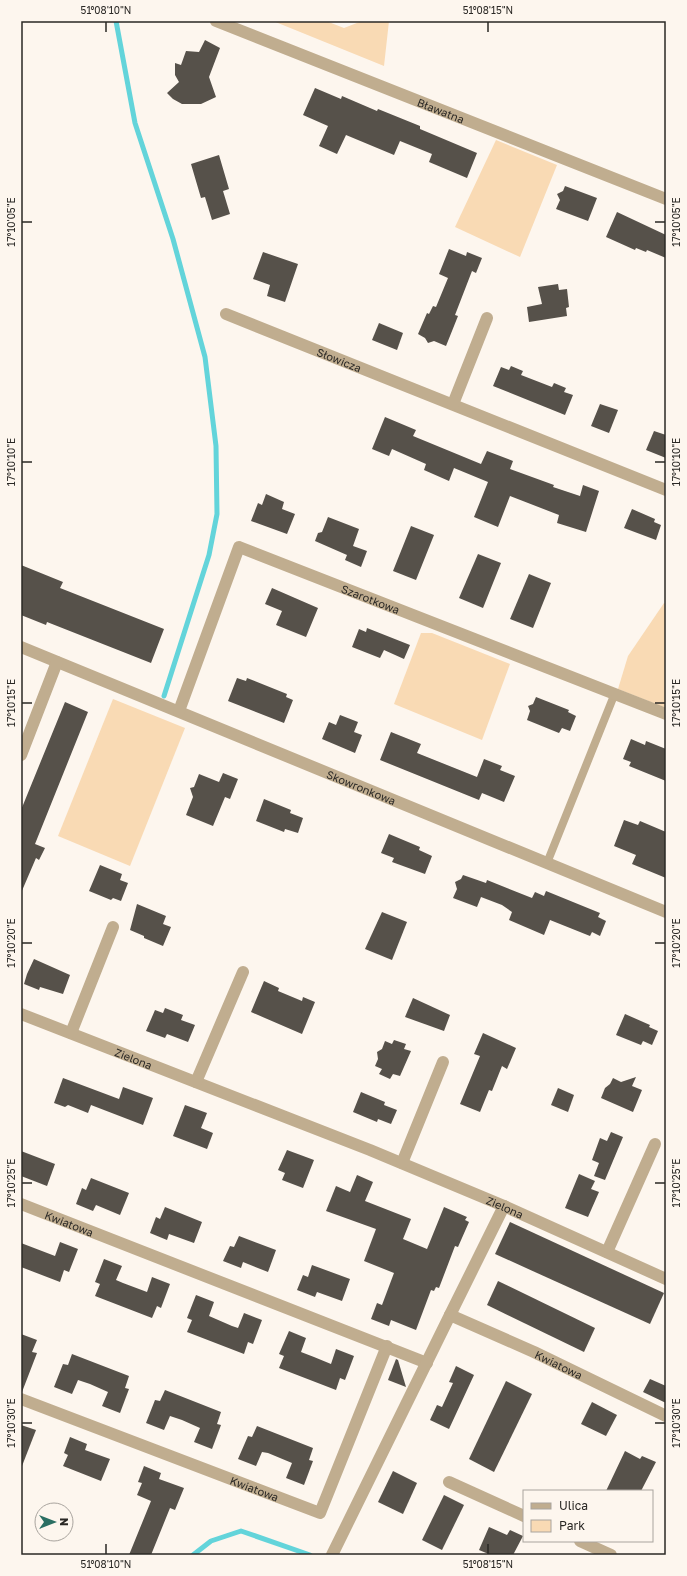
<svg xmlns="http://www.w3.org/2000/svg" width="687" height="1576" font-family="'Golos Text',sans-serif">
  <rect width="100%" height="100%" fill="#fdf6ee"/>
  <g fill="#f9dab4">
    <path d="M273 21H326L344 28 362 21H389L384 66Z"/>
    <path d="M496 140 557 165 520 257 455 227Z"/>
    <path d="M664 603 666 604V708L618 689 628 656Z"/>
    <path d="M421 633H432L510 664 482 740 394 704Z"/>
    <path d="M113 699 185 728 130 866 58 836Z"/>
  </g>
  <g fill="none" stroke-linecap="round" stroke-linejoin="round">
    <g stroke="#63d4da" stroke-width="5">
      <path d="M116 21 135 123 173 239 205 357 216 446 217 514 209 555 164 696"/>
      <path d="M193 1555 211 1541 241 1531 310 1555"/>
    </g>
  </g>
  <g fill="#56514a">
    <path d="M205 40 220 48 209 77 216 97 201 104H182L173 99 167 93 179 82 175 75V63L181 65 186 51 199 52Z"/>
    <path d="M315 88 341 99 342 96 377 111 378 109 420 126V129L477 153 467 178 429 162 432 154 400 141 394 155 346 135 337 154 319 146 328 126 303 115Z"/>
    <path d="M219 155 229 189 223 191 230 214 212 220 205 197 201 198 191 164Z"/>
    <path d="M565 186 597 198 588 221 556 209 560 200 557 194 563 191Z"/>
    <path d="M617 212 666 235V258L647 250 646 252 636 248 635 250 606 237Z"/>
    <path d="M449 249 466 256 467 252 482 258 476 273 472 271 455 315 458 316 446 346 434 341 428 343 425 338 418 334 427 313 429 314 433 306 436 307 448 278 439 274Z"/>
    <path d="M263 252 298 264 285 302 267 296 270 285 253 279Z"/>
    <path d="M558 284 559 290 567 289 569 307 566 308 567 316 529 322 527 307 542 304 538 287Z"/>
    <path d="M379 323 403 333 397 350 372 340Z"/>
    <path d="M511 366 523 371 521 375 552 387 554 383 566 388 564 392 573 395 565 415 493 386 501 367 509 370Z"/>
    <path d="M600 404 618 410 609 433 591 426Z"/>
    <path d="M385 417 416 430 413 436 481 464 487 451 513 461 510 469 554 485 553 487 580 496 583 485 599 491 586 532 557 523 559 515 510 496 498 527 474 517 488 482 454 468 449 481 424 470 426 464 392 449 389 456 372 449Z"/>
    <path d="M654 431 666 435V458L646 450Z"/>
    <path d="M266 494 284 502 282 509 295 514 287 534 251 521 258 503 262 505Z"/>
    <path d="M632 509 655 519 654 522 661 525 656 540 624 528Z"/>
    <path d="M328 517 359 529 353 546 367 551 361 567 345 560 347 555 315 541 318 533 322 532Z"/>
    <path d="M411 526 434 535 416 580 393 571Z"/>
    <path d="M478 554 501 563 483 608 459 598Z"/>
    <path d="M21 565 63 582 60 588 164 629 151 663 47 622 46 625 21 615Z"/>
    <path d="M529 574 551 583 533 628 510 619Z"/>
    <path d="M272 588 318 608 306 637 276 625 282 611 265 604Z"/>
    <path d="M367 628 410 645 404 659 384 650 380 658 352 647 359 629 366 632Z"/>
    <path d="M237 678 246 681 247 678 287 694 286 697 293 700 284 723 228 701Z"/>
    <path d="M536 697 569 710 568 712 576 716 570 731 562 728 559 733 527 720 530 711 528 706 533 704Z"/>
    <path d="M65 702 88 712 35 844 45 848 39 860 36 858 21 893V810Z"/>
    <path d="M340 715 358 722 354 732 362 735 355 753 322 739 329 722 336 725Z"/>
    <path d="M391 732 421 744 417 753 477 777 484 759 502 766 500 770 515 776 504 802 482 793 479 800 380 760Z"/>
    <path d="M631 739 645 745 646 741 666 749V781L629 766 631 762 623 759Z"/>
    <path d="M223 773 238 779 230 799 225 797 213 826 186 815 193 797 190 788 194 787 199 774 219 782Z"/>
    <path d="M264 799 291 810 290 813 303 818 298 833 285 829 284 832 256 821Z"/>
    <path d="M624 820 638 825 640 821 666 832V878L632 864 636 855 614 846Z"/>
    <path d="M389 834 420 847 419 850 432 856 425 874 392 862 394 858 381 853Z"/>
    <path d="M100 865 122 874 120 880 128 883 121 901 113 898 111 900 89 891Z"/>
    <path d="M463 875 486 883 487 880 532 898 535 892 544 896 546 891 600 913 598 917 606 921 600 936 592 932 590 936 550 920 544 935 509 920 512 912 502 905 481 897 477 907 453 898 457 889 455 882 461 879Z"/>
    <path d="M137 904 166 916 163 924 171 927 163 946 144 938V936L130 930Z"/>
    <path d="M382 912 407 922 392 960 365 949Z"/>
    <path d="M34 959 70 975 63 994 40 987 39 990 24 984 27 974Z"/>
    <path d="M264 981 279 988 278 991 302 1001 303 997 315 1002 302 1034 251 1012Z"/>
    <path d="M413 998 450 1015 444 1031 405 1017Z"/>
    <path d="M165 1008 183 1015 181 1020 195 1025 188 1042 167 1034 165 1038 146 1031 155 1010 163 1013Z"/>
    <path d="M625 1014 650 1025 649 1027 658 1031 652 1045 643 1041 641 1045 616 1035Z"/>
    <path d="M483 1033 516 1048 507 1069 502 1066 492 1091 489 1090 480 1112 460 1104 480 1056 474 1054Z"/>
    <path d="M394 1040 406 1044 404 1049 411 1051 400 1076 393 1074 390 1079 379 1074 382 1069 375 1066 378 1059 377 1052 382 1049 385 1041 392 1044Z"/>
    <path d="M636 1077 632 1086 642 1090 633 1112 601 1098 605 1088 610 1084 613 1078 621 1082Z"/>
    <path d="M63 1078 119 1099 123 1087 153 1098 143 1125 91 1105 88 1113 68 1105 65 1107 54 1103Z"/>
    <path d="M558 1088 574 1095 568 1112 551 1105Z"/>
    <path d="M361 1092 385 1102 384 1105 397 1110 391 1124 378 1119 377 1122 353 1112Z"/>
    <path d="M185 1105 207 1113 201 1128 213 1133 207 1149 173 1136Z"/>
    <path d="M611 1132 623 1137 605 1180 594 1176 599 1163 592 1160 600 1138 607 1141Z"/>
    <path d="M287 1150 314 1160 303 1188 282 1180 285 1173 278 1170Z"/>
    <path d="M21 1151 55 1164 47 1186 21 1176Z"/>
    <path d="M579 1174 595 1181 591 1189 599 1192 588 1217 565 1208Z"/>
    <path d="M357 1175 373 1182 365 1201 411 1219 403 1239 427 1249 444 1207 467 1217 465 1220 469 1222 458 1247 455 1246 439 1288 436 1287 434 1291 431 1290 416 1330 391 1320 389 1326 371 1319 377 1303 382 1305 394 1273 364 1261 376 1229 326 1211 336 1186 350 1192Z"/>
    <path d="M91 1178 129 1193 120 1215 96 1205 93 1211 76 1204 82 1188 86 1190Z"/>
    <path d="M165 1207 202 1222 194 1243 169 1234 167 1240 150 1233 156 1217 160 1219Z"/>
    <path d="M510 1222 664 1293 650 1324 495 1254Z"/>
    <path d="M239 1236 276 1250 268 1272 243 1262 241 1268 223 1261 230 1246 234 1247Z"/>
    <path d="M60 1242 78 1249 69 1272 64 1270 60 1282 21 1267V1243L55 1256Z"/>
    <path d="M104 1259 122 1266 116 1280 123 1283 147 1292 152 1277 170 1284 161 1308 157 1306 152 1318 95 1296 100 1284 95 1282Z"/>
    <path d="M312 1265 350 1279 342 1301 317 1292 315 1297 297 1290 303 1275 308 1277Z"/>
    <path d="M498 1281 595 1328 584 1352 487 1305Z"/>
    <path d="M196 1295 214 1302 209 1316 232 1326 238 1328 244 1313 262 1320 253 1344 248 1342 244 1354 187 1332 192 1320 187 1318Z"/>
    <path d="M289 1331 306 1338 301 1352 314 1357 331 1364 336 1349 354 1356 345 1380 340 1378 336 1390 279 1368 284 1356 279 1354Z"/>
    <path d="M21 1334 37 1340 32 1352 37 1353 22 1392Z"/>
    <path d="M72 1354 129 1376 125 1388 129 1389 120 1413 102 1406 108 1392 90 1384 78 1380 72 1394 54 1387 63 1364 68 1365Z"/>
    <path d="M396 1359 398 1360 406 1387 388 1380Z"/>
    <path d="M456 1366 474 1375 449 1429 430 1420 437 1405 442 1407 453 1383 449 1382Z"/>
    <path d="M650 1379 666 1386V1403L643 1392Z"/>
    <path d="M506 1381 532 1394 494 1472 469 1459Z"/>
    <path d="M165 1390 221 1412 217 1424 221 1425 212 1449 194 1442 200 1428 182 1420 170 1416 164 1430 146 1423 155 1400 160 1401Z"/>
    <path d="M592 1402 617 1415 606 1436 581 1424Z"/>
    <path d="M21 1425 36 1430 22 1466H21Z"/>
    <path d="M257 1426 313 1448 309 1460 313 1461 304 1485 286 1478 292 1463 268 1453 262 1452 256 1466 238 1459 248 1436 252 1437Z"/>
    <path d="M70 1437 87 1444 85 1450 110 1459 101 1481 63 1466 68 1455 64 1453Z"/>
    <path d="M625 1451 640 1459 642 1456 656 1462 641 1491H606Z"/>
    <path d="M144 1466 161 1473 159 1479 184 1488 175 1510 170 1508 151 1555H129L151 1501 137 1495 142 1483 138 1482Z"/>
    <path d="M393 1471 417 1483 403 1514 378 1502Z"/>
    <path d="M444 1495 464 1505 442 1550 422 1540Z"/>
    <path d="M489 1527 507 1535 510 1530 523 1536 513 1555H491L479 1550Z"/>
  </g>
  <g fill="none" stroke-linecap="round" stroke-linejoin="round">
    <path stroke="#c0ad8f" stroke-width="8" d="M547 863 615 693"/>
    <g stroke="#c0ad8f" stroke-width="12">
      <path id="s1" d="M216 21 666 199"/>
      <path id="s2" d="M226 314 666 490"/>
      <path d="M453 404 487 318"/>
      <path id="s3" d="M21 647 666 912"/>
      <path id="s4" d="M179 711 239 547 666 714"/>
      <path d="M21 755 57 662"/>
      <path id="s5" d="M21 1014 370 1150 504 1206 666 1279"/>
      <path d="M71 1033 113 927"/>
      <path d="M196 1082 243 972"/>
      <path d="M402 1163 443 1062"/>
      <path id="s6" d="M21 1204 427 1363"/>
      <path d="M607 1252 655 1144"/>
      <path d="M450 1315 504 1206"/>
      <path id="s7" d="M21 1399 320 1513 387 1346"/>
      <path d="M449 1482 524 1516"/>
      <path d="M580 1541 611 1555"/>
      <path id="s8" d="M332 1555 450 1315 534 1352 666 1416"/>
    </g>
  </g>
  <path fill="none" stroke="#2a2825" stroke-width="1.5" d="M106 22V32M488 22V32M22 222H32M655 222H665M22 462H32M655 462H665M22 703H32M655 703H665M22 943H32M655 943H665M22 1183H32M655 1183H665M22 1423H32M655 1423H665M106 1544V1554M488 1544V1554"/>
  <g text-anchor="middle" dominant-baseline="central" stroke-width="4" stroke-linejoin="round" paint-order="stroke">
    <g font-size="11" fill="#2a2825" stroke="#fdf6ee">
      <text stroke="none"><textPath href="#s1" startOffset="242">Bławatna</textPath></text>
      <text stroke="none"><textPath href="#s2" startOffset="122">Słowicza</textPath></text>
      <text stroke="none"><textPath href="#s4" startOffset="316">Szarotkowa</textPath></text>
      <text stroke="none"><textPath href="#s3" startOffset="368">Skowronkowa</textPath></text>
      <text stroke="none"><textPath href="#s5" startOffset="121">Zielona</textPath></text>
      <text stroke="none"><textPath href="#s5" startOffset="521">Zielona</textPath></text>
      <text stroke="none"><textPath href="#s6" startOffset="52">Kwiatowa</textPath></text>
      <text stroke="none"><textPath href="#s8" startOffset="387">Kwiatowa</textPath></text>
      <text stroke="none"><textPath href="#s7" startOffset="250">Kwiatowa</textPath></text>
    </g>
  </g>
  <rect width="687" height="1576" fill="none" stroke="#fdf6ee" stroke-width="44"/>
  <rect x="523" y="1490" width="130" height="52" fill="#fdf6ee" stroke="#a9a49e"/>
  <rect x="531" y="1503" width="20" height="6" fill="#c0ad8f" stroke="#a9a49e"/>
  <text x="559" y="1510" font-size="12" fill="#2a2825">Ulica</text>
  <rect x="531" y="1520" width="20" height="12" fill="#f9dab4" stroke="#a9a49e"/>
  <text x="559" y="1530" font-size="12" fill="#2a2825">Park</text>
  <g transform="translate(54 1522) rotate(90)"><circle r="19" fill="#fdf6ee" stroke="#a9a49e"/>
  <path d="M0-3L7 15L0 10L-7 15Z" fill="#2b6f63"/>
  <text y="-6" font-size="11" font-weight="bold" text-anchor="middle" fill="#2a2825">N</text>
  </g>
  <rect x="22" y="22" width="643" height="1532" fill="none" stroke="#2a2825" stroke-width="1.5"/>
  <g font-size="10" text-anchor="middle" fill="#2a2825">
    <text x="106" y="14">51°08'10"N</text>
    <text x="488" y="14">51°08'15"N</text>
    <text transform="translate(676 222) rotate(-90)" y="4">17°10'05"E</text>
    <text transform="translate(11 222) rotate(-90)" y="4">17°10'05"E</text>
    <text transform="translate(676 462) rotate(-90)" y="4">17°10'10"E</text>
    <text transform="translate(11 462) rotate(-90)" y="4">17°10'10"E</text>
    <text transform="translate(11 703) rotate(-90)" y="4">17°10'15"E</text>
    <text transform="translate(676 703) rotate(-90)" y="4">17°10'15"E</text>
    <text transform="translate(676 943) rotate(-90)" y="4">17°10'20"E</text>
    <text transform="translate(11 943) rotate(-90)" y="4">17°10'20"E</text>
    <text transform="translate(676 1183) rotate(-90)" y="4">17°10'25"E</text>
    <text transform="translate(11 1183) rotate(-90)" y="4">17°10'25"E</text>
    <text transform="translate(11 1423) rotate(-90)" y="4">17°10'30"E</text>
    <text transform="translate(676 1423) rotate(-90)" y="4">17°10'30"E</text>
    <text x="106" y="1568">51°08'10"N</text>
    <text x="488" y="1568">51°08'15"N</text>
  </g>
</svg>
